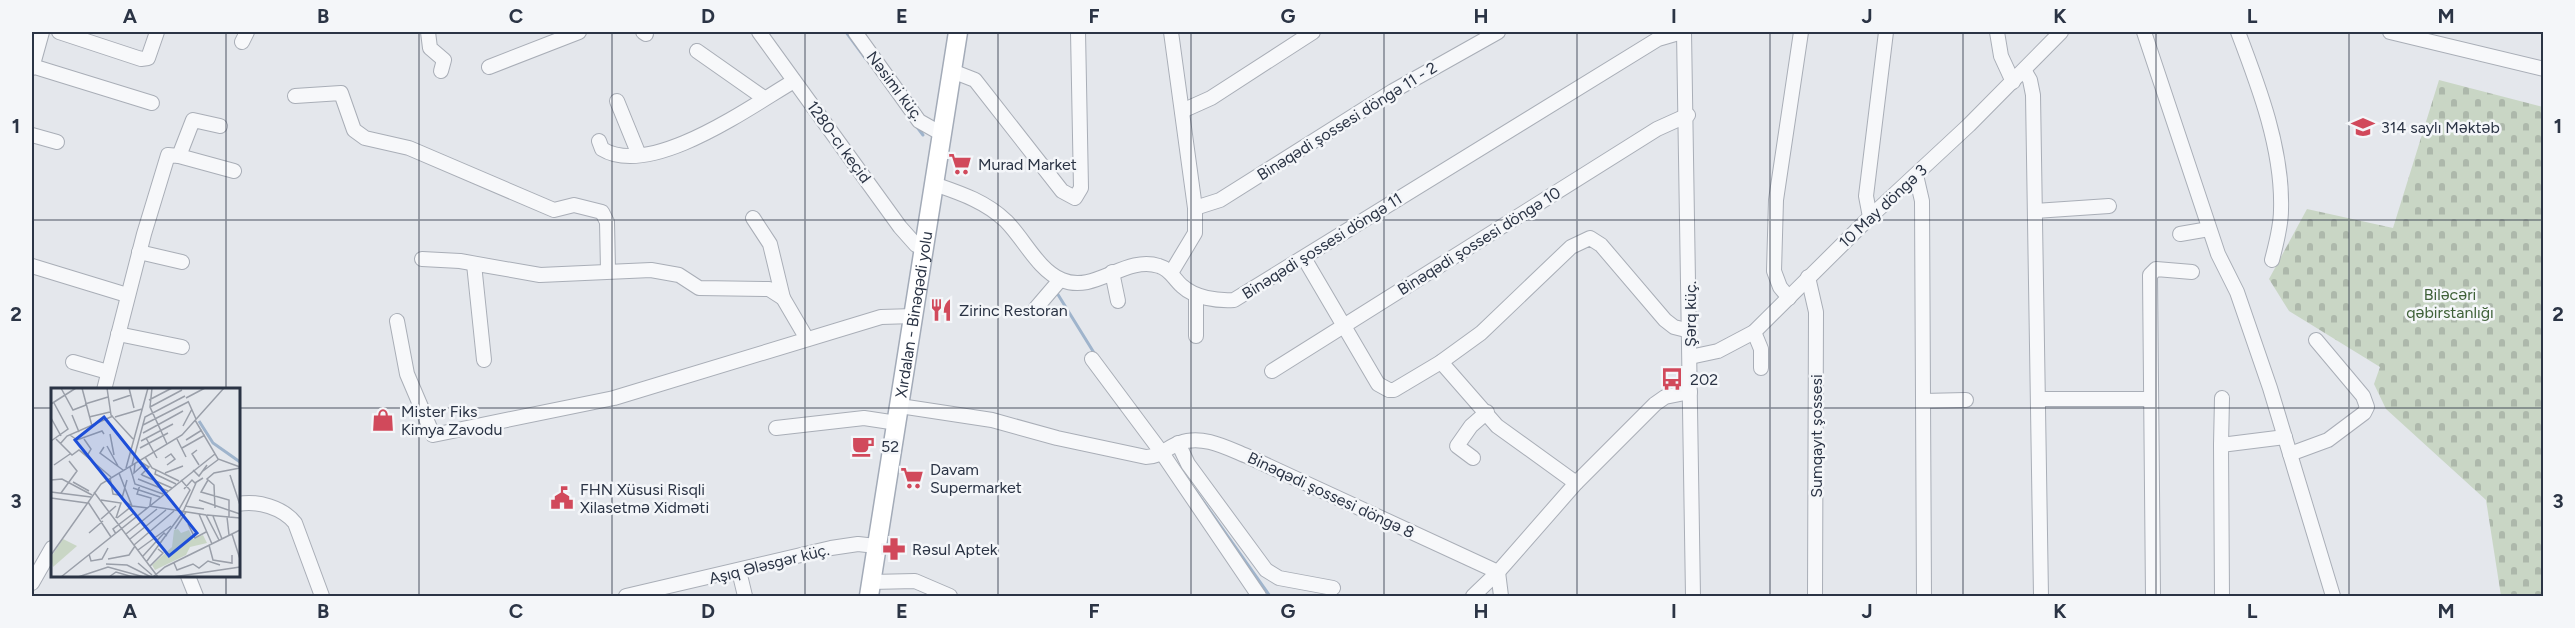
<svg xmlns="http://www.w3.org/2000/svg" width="2575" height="628" font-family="Figtree,sans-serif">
  <defs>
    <pattern id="cemetery-stones" width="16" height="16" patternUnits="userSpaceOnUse" patternTransform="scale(1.5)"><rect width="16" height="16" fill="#c9d6c5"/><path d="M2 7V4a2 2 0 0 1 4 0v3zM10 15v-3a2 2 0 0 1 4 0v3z" fill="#adb8ab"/></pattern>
  </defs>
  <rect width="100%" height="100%" fill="#e4e7ec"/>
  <path fill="url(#cemetery-stones)" d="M2439 80 2543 107V596H2501L2486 500 2386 409 2374 384 2380 367 2289 311 2269 279 2307 209 2393 228Z"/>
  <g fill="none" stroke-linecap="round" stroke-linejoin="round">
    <g stroke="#9fb4cc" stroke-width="3">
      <path d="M846 32 866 59"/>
      <path d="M917 127 923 135"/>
      <path d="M1057 293 1096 356"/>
      <path d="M1195 490 1270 596"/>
    </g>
    <g stroke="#a9aeb7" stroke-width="16">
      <g id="minor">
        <path d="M59 32 141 59 148 58 157 32"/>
        <path d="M428 32 430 48 444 60 441 71"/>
        <path d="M643 32 646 34"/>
        <path d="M759 32 900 227 916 245 924 248"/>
        <path d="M855 32 919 121 942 134"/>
        <path d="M1171 32 1195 208V233L1171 273"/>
        <path d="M1684 32 1693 596"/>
        <path d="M1997 32 2001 56 2013 82"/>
        <path d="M2144 32 2218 254 2237 292 2270 388 2333 596"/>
        <path d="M2238 32C2259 87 2283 150 2281 210 2281 227 2276 244 2272 260"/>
        <path d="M2390 32 2544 69"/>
        <path d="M242 42 247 32"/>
        <path d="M697 51 764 98"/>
        <path d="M32 66 152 103"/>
        <path d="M489 67 579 32"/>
        <path d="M32 68 42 32"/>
        <path d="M2024 70 2030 80 2033 95 2041 596"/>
        <path d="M952 71 975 80 1062 191 1075 198 1081 188 1078 32"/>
        <path d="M295 96 341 93 354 130 365 138 409 148 554 210 574 205 602 212 607 222 608 270"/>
        <path d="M617 101 639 155"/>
        <path d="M1182 111 1211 98 1313 32"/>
        <path d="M32 135 57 142"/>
        <path d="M599 141 602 149C651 179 751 106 794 81"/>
        <path d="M179 156 193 120 220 126"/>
        <path d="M1916 175 1922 201 1924 596"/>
        <path d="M934 184C960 193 985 201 1006 221 1024 239 1038 270 1062 280 1095 294 1125 255 1159 266 1170 269 1174 279 1182 286 1195 298 1217 301 1234 300L1658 39 1682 32"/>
        <path d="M1195 208 1220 200 1393 91 1498 32"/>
        <path d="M2035 211 2109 206"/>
        <path d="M1870 217 1866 196 1886 32"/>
        <path d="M753 218 770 244 783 298"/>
        <path d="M2180 234 2209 229"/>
        <path d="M139 252 182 262"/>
        <path d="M1304 258 1378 384 1389 390H1394L1441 362 1481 333 1571 247 1590 238 1601 245 1665 320 1674 327 1690 331"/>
        <path d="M422 259 460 261 540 275 651 270 679 275 699 288 769 289 783 298 807 339"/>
        <path d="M474 264 484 360"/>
        <path d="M32 266 127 295"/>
        <path d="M1112 272 1118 301"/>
        <path d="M1808 277 1816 312 1815 596"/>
        <path d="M1196 295V336"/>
        <path d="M1789 298 1780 287 1774 271 1776 200 1801 32"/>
        <path d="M1036 308 1060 280"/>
        <path d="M397 321 407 374 433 435 614 398 881 317 914 316"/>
        <path d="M1754 332 1761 349V368"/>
        <path d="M118 334 182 347"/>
        <path d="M1690 357 1718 351 1754 332 1870 217 1969 125 2061 32"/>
        <path d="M1092 359 1162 453 1259 596"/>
        <path d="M73 362 108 372"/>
        <path d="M1441 362 1497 426 1576 483"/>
        <path d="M1272 371 1657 129 1688 115"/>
        <path d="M104 390 144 234 168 155 179 156 234 171"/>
        <path d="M2039 399H2151"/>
        <path d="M1923 401 1966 400"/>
        <path d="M900 406 992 420 1057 438 1146 457C1160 457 1167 447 1180 443 1203 434 1229 449 1249 457L1498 572 1576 483 1655 404 1665 397 1690 392"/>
        <path d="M776 428 864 418 897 423"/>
        <path d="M1178 443 1188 464 1266 570 1279 578 1333 588"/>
        <path d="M2221 445 2222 398"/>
        <path d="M2290 454 2328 440 2364 413 2367 407 2363 396 2316 340"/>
        <path d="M1473 458 1457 446 1471 426 1487 412"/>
        <path d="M238 504C258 500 283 508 295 523L322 596"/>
        <path d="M739 571 745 596"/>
        <path d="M188 576 196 596"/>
        <path d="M871 582 915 581 950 596"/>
        <path d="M32 583 52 548"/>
        <path d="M626 596 831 548 858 544 876 546"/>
        <path d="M1473 596 1498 572 1501 596"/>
        <path d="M2153 596 2150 275 2156 269 2192 272"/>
        <path d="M2222 596 2221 445 2285 437"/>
      </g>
    </g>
    <g stroke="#a3abb8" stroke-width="21">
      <g id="major">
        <path id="s1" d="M869 596 958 32"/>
      </g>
    </g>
    <use href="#minor" stroke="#f7f8fa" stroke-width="14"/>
    <use href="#major" stroke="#fff" stroke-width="18"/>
  </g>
  <path fill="none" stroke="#2b3445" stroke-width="1.5" stroke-opacity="0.55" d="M226 32V390M419 32V596M612 32V596M805 32V596M998 32V596M1191 32V596M1384 32V596M1577 32V596M1770 32V596M1963 32V596M2156 32V596M2349 32V596M32 220H2544M32 408H52M238 408H2544M226 576V596"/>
  <defs>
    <g id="school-bare" transform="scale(1.8)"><path d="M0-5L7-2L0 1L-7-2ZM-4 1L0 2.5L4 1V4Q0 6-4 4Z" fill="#d1495b" stroke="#f4f6f9" stroke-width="2.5" paint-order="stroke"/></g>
    <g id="supermarket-bare" transform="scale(1.8)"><path d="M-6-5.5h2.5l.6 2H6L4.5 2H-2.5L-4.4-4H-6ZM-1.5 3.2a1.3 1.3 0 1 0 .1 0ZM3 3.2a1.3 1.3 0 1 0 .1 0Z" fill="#d1495b" stroke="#f4f6f9" stroke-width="2.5" paint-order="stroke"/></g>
    <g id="restaurant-bare" transform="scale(1.8)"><path d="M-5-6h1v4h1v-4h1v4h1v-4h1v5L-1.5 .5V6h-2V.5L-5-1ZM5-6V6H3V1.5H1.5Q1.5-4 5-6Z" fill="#d1495b" stroke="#f4f6f9" stroke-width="2.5" paint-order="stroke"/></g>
    <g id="bus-bare" transform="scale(1.8)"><path d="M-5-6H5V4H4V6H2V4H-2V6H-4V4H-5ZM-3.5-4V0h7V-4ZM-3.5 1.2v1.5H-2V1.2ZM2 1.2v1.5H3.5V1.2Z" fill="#d1495b" stroke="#f4f6f9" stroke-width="2.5" paint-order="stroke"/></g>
    <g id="shop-bare" transform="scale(1.8)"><path d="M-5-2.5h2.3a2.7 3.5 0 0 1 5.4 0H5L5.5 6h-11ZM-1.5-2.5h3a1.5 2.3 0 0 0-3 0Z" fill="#d1495b" stroke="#f4f6f9" stroke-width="2.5" paint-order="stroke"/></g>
    <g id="cafe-bare" transform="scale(1.8)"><path d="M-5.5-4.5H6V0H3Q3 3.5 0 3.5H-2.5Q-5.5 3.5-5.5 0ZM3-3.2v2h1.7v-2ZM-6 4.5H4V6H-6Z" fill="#d1495b" stroke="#f4f6f9" stroke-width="2.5" paint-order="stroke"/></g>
    <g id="civic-bare" transform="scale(1.8)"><path d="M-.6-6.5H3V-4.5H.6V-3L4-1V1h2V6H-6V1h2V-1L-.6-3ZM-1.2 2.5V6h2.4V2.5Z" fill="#d1495b" stroke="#f4f6f9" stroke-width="2.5" paint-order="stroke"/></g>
    <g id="pharmacy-bare" transform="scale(1.8)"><path d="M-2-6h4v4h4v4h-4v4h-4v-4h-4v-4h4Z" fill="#d1495b" stroke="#f4f6f9" stroke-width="2.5" paint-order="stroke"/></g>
  </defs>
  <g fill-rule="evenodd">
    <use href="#school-bare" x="2363" y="127"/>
    <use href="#supermarket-bare" x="960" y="164"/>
    <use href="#restaurant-bare" x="941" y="310"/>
    <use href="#bus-bare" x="1672" y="379"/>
    <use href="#shop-bare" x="383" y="420"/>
    <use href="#cafe-bare" x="863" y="446"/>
    <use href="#supermarket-bare" x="912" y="478"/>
    <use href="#civic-bare" x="562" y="498"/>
    <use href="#pharmacy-bare" x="894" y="549"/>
  </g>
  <g text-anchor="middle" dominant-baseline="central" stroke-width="5" stroke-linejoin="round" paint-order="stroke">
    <g font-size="16" fill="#2b3445" stroke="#f4f6f9">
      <text transform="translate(895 86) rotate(53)">Nəsimi küç.</text>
      <text transform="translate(1347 121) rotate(-32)">Binəqədi şossesi döngə 11 - 2</text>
      <text transform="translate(839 142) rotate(54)">1280-cı keçid</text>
      <text transform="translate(1883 206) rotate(-43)">10 May döngə 3</text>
      <text transform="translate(1479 241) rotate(-32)">Binəqədi şossesi döngə 10</text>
      <text transform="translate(1322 246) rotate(-32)">Binəqədi şossesi döngə 11</text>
      <text stroke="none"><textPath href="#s1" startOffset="285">Xırdalan - Binəqədi yolu</textPath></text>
      <text transform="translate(1690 314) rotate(-90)">Şərq küç.</text>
      <text transform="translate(1816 436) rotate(-90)">Sumqayıt şossesi</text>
      <text transform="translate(1331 495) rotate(25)">Binəqədi şossesi döngə 8</text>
      <text transform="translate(769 564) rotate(-14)">Aşıq Ələsgər küç.</text>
    </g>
    <g font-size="16" fill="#2b3445" stroke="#f4f6f9" text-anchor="start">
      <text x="2381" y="127">314 saylı Məktəb</text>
      <text x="978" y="164">Murad Market</text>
      <text x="959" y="310">Zirinc Restoran</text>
      <text x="1690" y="379">202</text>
      <text x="401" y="411">Mister Fiks<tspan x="401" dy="18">Kimya Zavodu</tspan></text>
      <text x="881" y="446">52</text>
      <text x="930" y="469">Davam<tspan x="930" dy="18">Supermarket</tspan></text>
      <text x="580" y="489">FHN Xüsusi Risqli<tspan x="580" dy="18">Xilasetmə Xidməti</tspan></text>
      <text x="912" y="549">Rəsul Aptek</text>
    </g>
    <g font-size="16" fill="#3f6138" stroke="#f4f6f9">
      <text x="2450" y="294">Biləcəri<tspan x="2450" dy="18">qəbirstanlığı</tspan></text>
    </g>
  </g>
  <g transform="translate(51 388)">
    <rect width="189" height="189" fill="#e4e7ec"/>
    <path d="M127 141 130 145 138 142 142 151 152 147 156 155 139 159 135 167 104 182 101 177 121 159 123 142Z" fill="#c9d6c5"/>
    <path d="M12 151 26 158 2 179 0 169Z" fill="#c9d6c5"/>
    <path fill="none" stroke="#9fb4cc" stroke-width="3" d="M148 33 162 55 189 74"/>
    <path fill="none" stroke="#9a9fa9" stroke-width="1.5" d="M10 0 22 22 35 17M31 0 41 38M56 0 60 27 82 51M78 0 83 20M101 0 99 19 116 56M135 10 154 0M98 12 121 0M62 13 80 7M137 13 145 31M0 16 25 0M34 16 57 9M99 19 131 2M21 27 28 44M38 29 59 24M64 29 91 21M0 30 10 48M144 32 167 71 189 79M92 37 137 14M132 38 141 21M92 45 132 23M59 46 63 67M19 47 26 52 51 43 53 46M95 50 106 70M5 51 21 67 28 62 60 89M33 51 40 61 36 68M126 51 135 69M135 52 151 42M0 53 17 41 3 15M90 53 122 36M9 56 16 48 62 28M56 58 67 78M53 59 49 65 72 82M89 60 117 45M131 60 154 47M146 62 141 66 148 77M94 69 101 80 128 93M114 70 120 66 124 71 116 77M88 73 98 79 90 87M84 75 83 85 93 76M3 77 19 66M81 77 94 29 134 8M79 79 84 96 112 106M75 80 97 0M105 82 104 86 125 96M142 82 148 88 156 77M152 83 168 71M68 85 81 118 97 120M114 85 132 78M91 87 121 100M179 87 189 117M59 90 62 106 68 107M87 91 117 103M0 92 11 91 41 107M157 92 150 104 178 112V129M22 94 38 103M89 97 86 106 100 110 99 117M82 100 109 109M133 101 141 92 144 95 152 90M0 104 40 109M43 104 107 189M10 105 26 83 18 73M0 110 36 115M71 110 76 92M50 112 70 115 65 130M148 112 189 126M37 114 60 149M98 118 155 127 168 152M134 118 153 121M164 120 163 97 156 91 163 85 189 80M127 123 139 102 130 92M148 126 161 156M156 127 189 130M162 128 171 151M176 129 178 147M66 130 81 118 75 114M50 131 65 118M137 136 144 150 155 144M124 141 135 124M38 145 52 133M65 146 62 141 83 125M75 146 106 121M181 146 189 171M79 151 115 122M83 157 123 123M158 157 162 172 181 175V167M87 162 120 138M38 166 40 173 51 171 57 160M0 167 50 96 131 47 173 0M92 168 113 145 116 148M57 171 78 167 84 158M96 173 132 124 145 95M87 175 101 187M123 175 126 182 142 176 148 180 157 173 169 177M55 176 76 177 100 189M99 178 112 165 107 161M10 189 164 66M27 189 57 179 93 189M58 189 65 184 82 189M102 189 114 179 189 142M122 189 189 179"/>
    <path fill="#1d4ed8" fill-opacity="0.15" stroke="#1d4ed8" stroke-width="3" d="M53 29 146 145 118 168 24 52Z"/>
    <rect width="189" height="189" fill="none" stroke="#2b3445" stroke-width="3"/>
  </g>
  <rect width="2575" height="628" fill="none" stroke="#f4f6f9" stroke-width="66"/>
  <rect x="33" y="33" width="2509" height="562" fill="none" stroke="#2b3445" stroke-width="2"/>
  <g font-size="20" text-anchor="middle" font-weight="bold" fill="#2b3445">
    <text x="130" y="23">A</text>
    <text x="323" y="23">B</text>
    <text x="516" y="23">C</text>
    <text x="708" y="23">D</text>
    <text x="902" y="23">E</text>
    <text x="1094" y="23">F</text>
    <text x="1288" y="23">G</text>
    <text x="1481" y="23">H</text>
    <text x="1674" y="23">I</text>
    <text x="1867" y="23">J</text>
    <text x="2060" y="23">K</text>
    <text x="2252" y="23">L</text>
    <text x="2446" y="23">M</text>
    <text x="16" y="133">1</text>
    <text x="2558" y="133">1</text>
    <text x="16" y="321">2</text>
    <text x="2558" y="321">2</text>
    <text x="16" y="508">3</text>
    <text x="2558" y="508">3</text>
    <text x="130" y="618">A</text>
    <text x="323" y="618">B</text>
    <text x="516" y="618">C</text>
    <text x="708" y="618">D</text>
    <text x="902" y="618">E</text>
    <text x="1094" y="618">F</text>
    <text x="1288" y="618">G</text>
    <text x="1481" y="618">H</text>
    <text x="1674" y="618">I</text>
    <text x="1867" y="618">J</text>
    <text x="2060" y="618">K</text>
    <text x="2252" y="618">L</text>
    <text x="2446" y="618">M</text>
  </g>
</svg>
